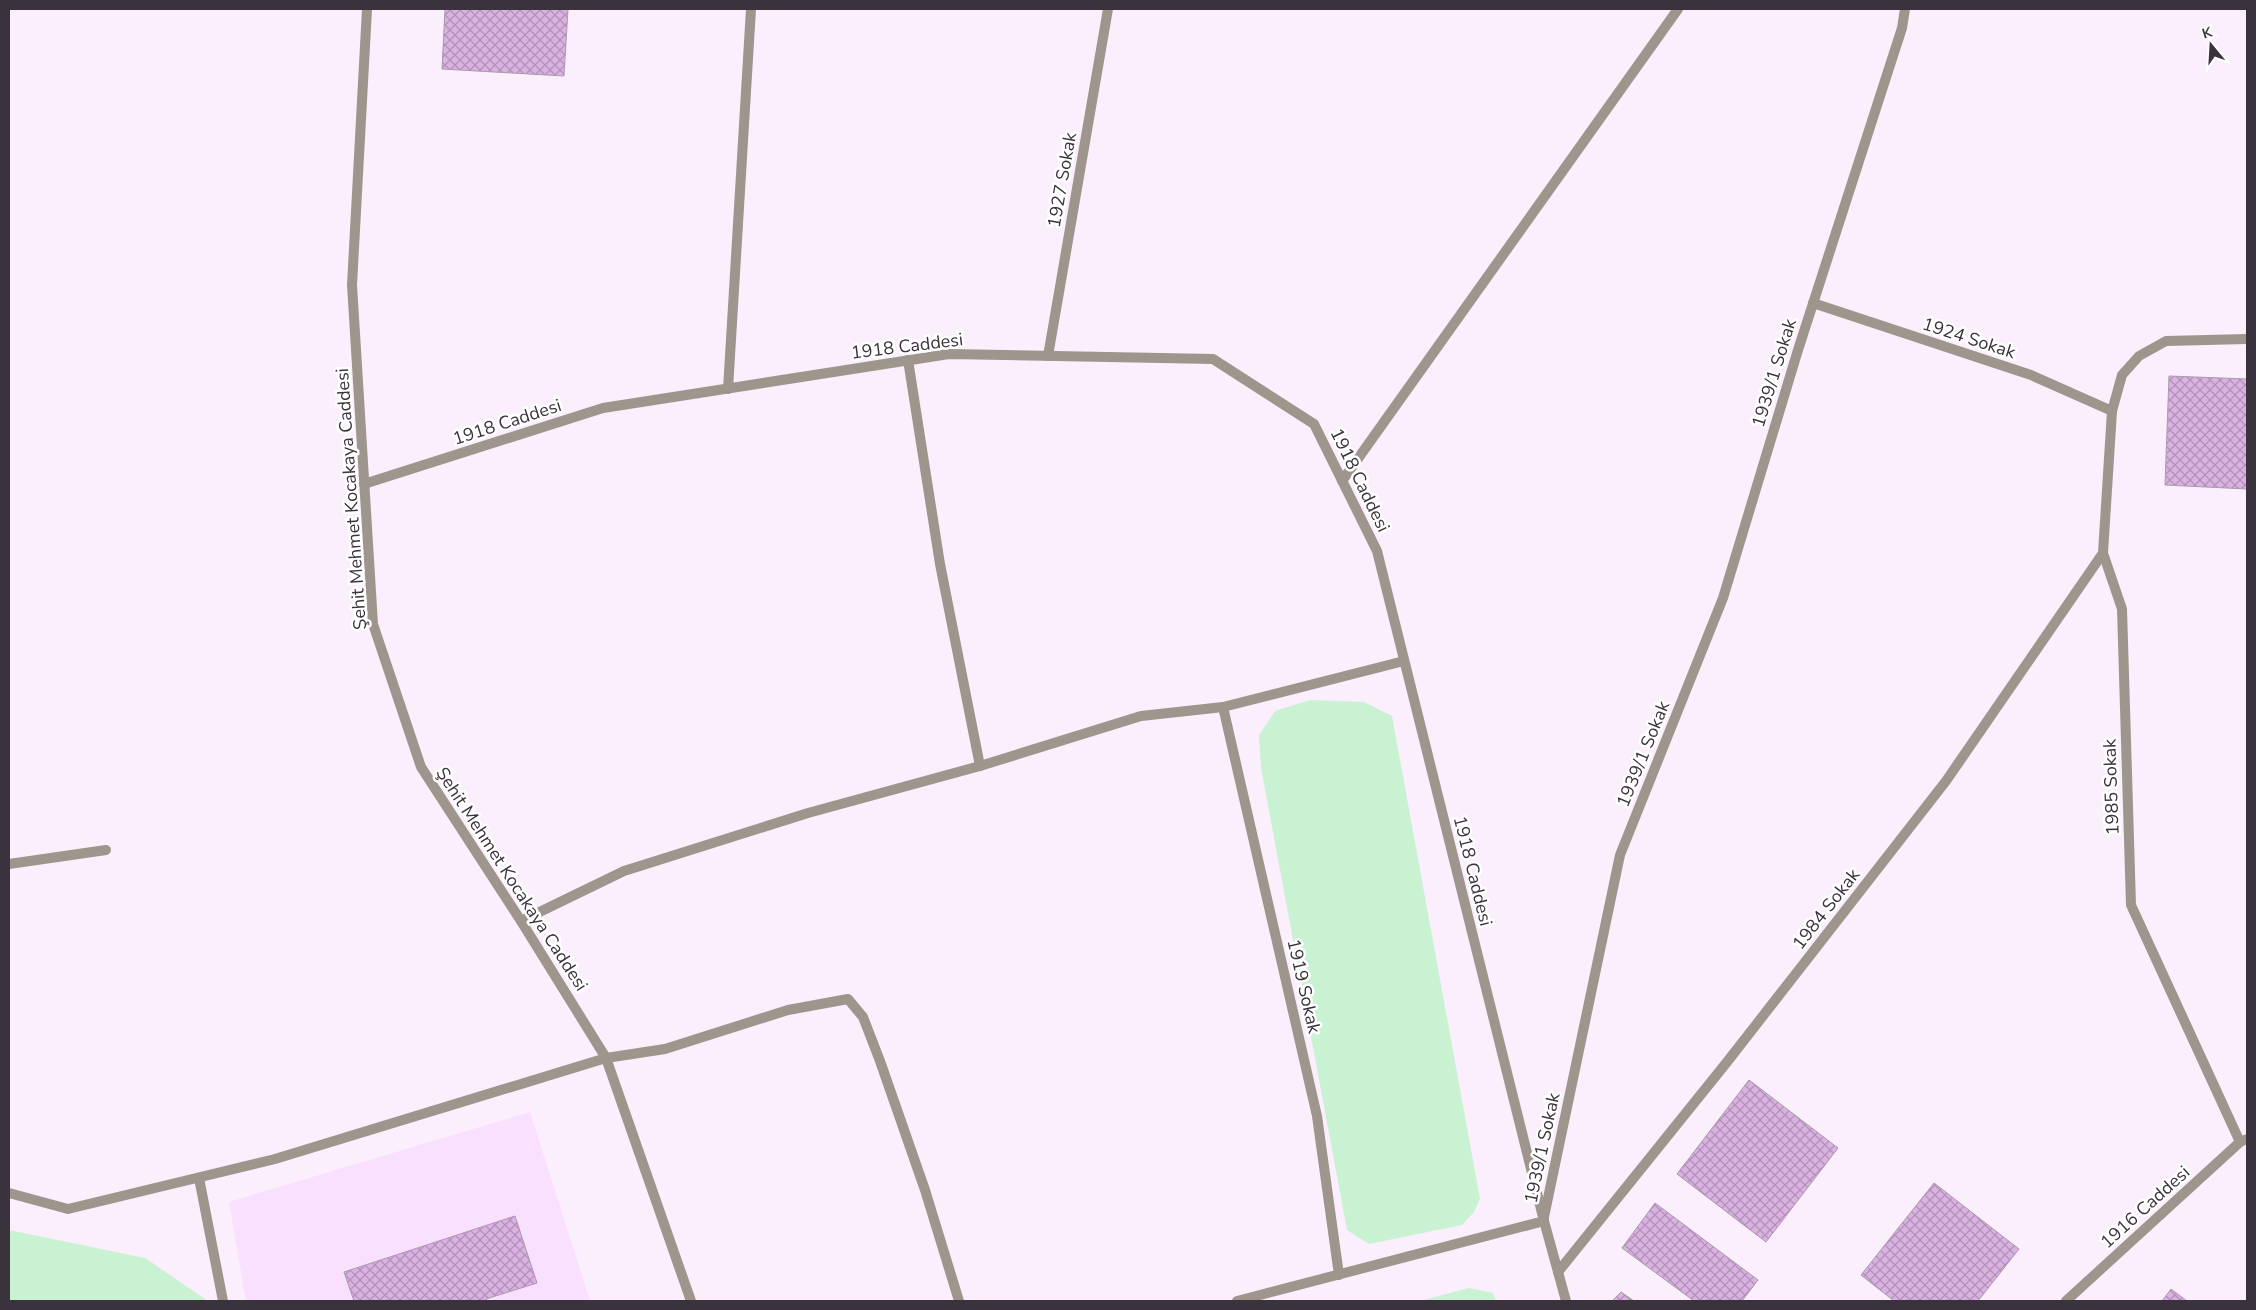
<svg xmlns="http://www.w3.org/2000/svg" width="2256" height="1310" font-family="'Nunito Sans',sans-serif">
  <defs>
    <pattern id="building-cross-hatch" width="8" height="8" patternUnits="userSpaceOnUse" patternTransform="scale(1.25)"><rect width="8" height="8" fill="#dab2e1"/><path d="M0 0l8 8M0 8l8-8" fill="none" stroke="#b291b8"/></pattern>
  </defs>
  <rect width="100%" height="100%" fill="#fbeefd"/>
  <path fill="#f9e0fe" d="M530 1112 590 1301H246L229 1202Z"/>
  <g fill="#c9f2d3">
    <path d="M1310 700 1364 702 1392 716 1480 1199 1474 1212 1462 1225 1369 1244 1347 1230 1261 768 1259 735 1275 711Z"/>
    <path d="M9 1230 145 1258 205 1299 206 1301H9Z"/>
    <path d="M1469 1288 1493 1293 1496 1301H1420Z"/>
  </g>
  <g fill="url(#building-cross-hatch)" stroke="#ab98af">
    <path d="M445 9H568L564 76 442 69Z"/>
    <path d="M2169 376 2247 379V489L2165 485Z"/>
    <path d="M1749 1080 1838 1148 1766 1242 1677 1174Z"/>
    <path d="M1934 1183 2019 1249 1978 1301H1894L1861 1275Z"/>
    <path d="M1655 1203 1758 1280 1742 1301H1694L1622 1248Z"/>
    <path d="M515 1216 537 1283 486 1299 487 1301H354L344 1272Z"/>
    <path d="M2171 1289 2187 1301H2162Z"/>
    <path d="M1621 1292 1634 1301H1612Z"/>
  </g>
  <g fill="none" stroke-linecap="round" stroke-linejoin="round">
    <g stroke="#9e968c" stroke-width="10">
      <path d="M1813 303 2031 375 2112 411"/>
      <path d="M1048 356 1108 9"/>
      <path d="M908 360 940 564 980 766"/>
      <path d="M728 389 751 9"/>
      <path d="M1342 481 1678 9"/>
      <path d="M364 484 603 408 949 354 1213 359 1314 424 1377 551 1544 1221 1566 1301"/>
      <path d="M1223 707 1317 1116 1339 1275"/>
      <path d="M9 864 106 850"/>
      <path d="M521 921 624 871 808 813 980 766 1141 716 1223 707 1404 661"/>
      <path d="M606 1058 665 1049 788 1010 848 999 863 1017 880 1061 925 1190 959 1301"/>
      <path d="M2240 1142 2131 905 2122 609 2103 553 2112 411 2122 375 2139 356 2166 341 2247 339"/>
      <path d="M199 1178 223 1301"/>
      <path d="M1544 1217 1620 855 1723 598 1798 350 1902 28 1905 9"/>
      <path d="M1558 1272 1727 1062 1946 781 2103 553"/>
      <path d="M1237 1301 1544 1221"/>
    </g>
    <g stroke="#9e968c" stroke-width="10">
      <path d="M367 9 352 285 373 624 421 767 521 921 606 1058 691 1301"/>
      <path d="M9 1193 68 1209 275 1159 606 1058"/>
      <path d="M2066 1301 2240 1142 2247 1139"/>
    </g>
  </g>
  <g text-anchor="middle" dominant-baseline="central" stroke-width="5" stroke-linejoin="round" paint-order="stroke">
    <g font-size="18" fill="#3a323c" stroke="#fff">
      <text transform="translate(1062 180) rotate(-80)">1927 Sokak</text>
      <text transform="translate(1969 338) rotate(18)">1924 Sokak</text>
      <text transform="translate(907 346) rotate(-7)">1918 Caddesi</text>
      <text transform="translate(1774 373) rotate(-73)">1939/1 Sokak</text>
      <text transform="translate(507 422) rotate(-18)">1918 Caddesi</text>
      <text transform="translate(1360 480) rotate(64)">1918 Caddesi</text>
      <text transform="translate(351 499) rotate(-94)">Şehit Mehmet Kocakaya Caddesi</text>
      <text transform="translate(1643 754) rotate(-68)">1939/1 Sokak</text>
      <text transform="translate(2111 787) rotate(-92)">1985 Sokak</text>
      <text transform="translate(1473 871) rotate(76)">1918 Caddesi</text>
      <text transform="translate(512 879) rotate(57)">Şehit Mehmet Kocakaya Caddesi</text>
      <text transform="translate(1826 909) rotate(-52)">1984 Sokak</text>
      <text transform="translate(1304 986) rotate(77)">1919 Sokak</text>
      <text transform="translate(1542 1148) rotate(-78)">1939/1 Sokak</text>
      <text transform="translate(2145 1207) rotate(-42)">1916 Caddesi</text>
    </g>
  </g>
  <rect width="2256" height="1310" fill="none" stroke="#3a323c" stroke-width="20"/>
  <g transform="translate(2211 45) rotate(342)" stroke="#ffffff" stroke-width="4" paint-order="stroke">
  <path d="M0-4L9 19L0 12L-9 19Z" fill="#3a323c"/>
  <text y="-8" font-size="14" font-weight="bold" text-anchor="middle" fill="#3a323c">K</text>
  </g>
</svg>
